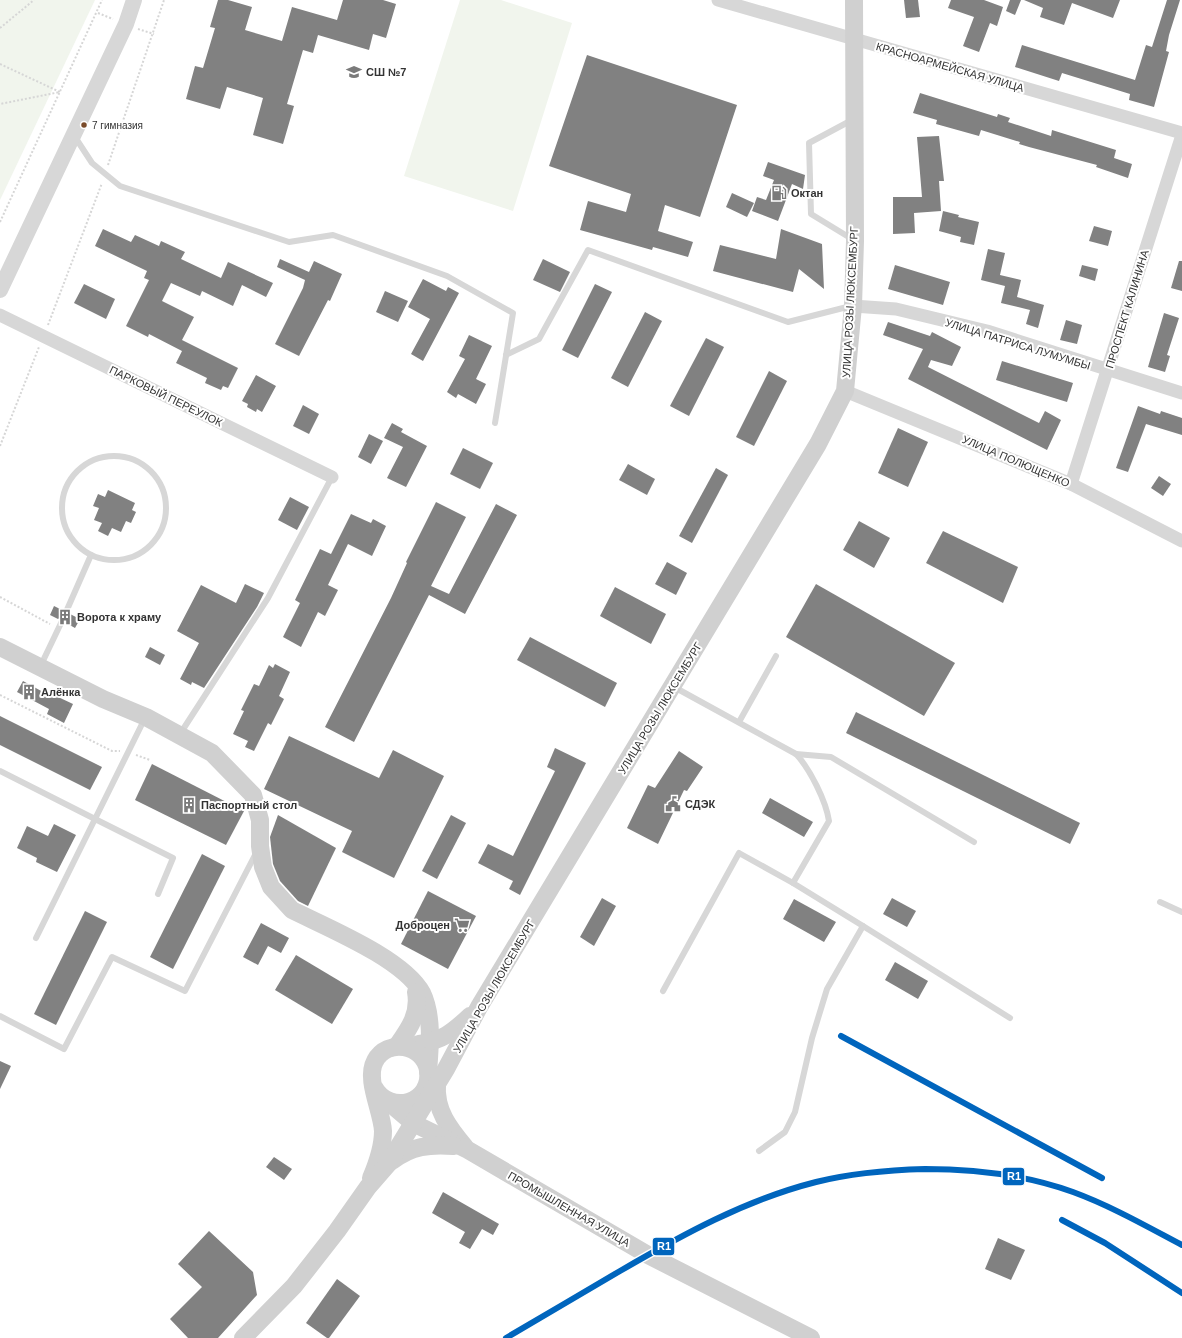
<svg xmlns="http://www.w3.org/2000/svg" width="1182" height="1338" font-family="Helvetica,sans-serif">
  <rect width="100%" height="100%" fill="#fff"/>
  <g fill="#f1f5ed">
    <path d="M0 0H95L0 200Z"/>
    <path d="M460 0H501L572 23 513 211 404 176Z"/>
  </g>
  <g fill="#818181">
    <path d="M218 0H228L252 7 245 30 282 41 292 7 337 20 343 0H383L396 4 386 38 373 34 369 50 318 35 313 53 303 50 287 104 294 106 283 144 253 135 263 98 227 87 220 109 186 99 195 66 203 68 215 28 210 27Z"/>
    <path d="M904 0H918L920 17 906 18Z"/>
    <path d="M951 0H984L1003 7 997 26 990 23 979 52 963 46 974 17 948 8Z"/>
    <path d="M1010 0H1021L1015 15 1006 11Z"/>
    <path d="M1024 0H1120L1113 18 1072 3 1064 25 1040 17 1043 8Z"/>
    <path d="M1167 0H1180L1169 35 1166 51 1169 52 1154 107 1129 100 1130 94 1062 73 1059 81 1015 67 1022 45 1135 80 1146 45 1152 47Z"/>
    <path d="M587 55 737 105 700 217 665 205 658 231 693 242 688 257 653 247 652 250 580 230 588 201 626 212 631 194 549 166Z"/>
    <path d="M920 93 997 117 998 114 1010 118 1008 122 1051 136 1052 130 1116 150 1114 158 1132 164 1128 178 1096 167 1097 165 1029 147 1019 144 1020 142 981 130 979 136 936 124 937 120 913 113Z"/>
    <path d="M939 136 944 181H939L941 211 914 213 915 233 893 234V197H922L917 137Z"/>
    <path d="M768 162 805 175 803 189 792 184 778 221 752 211 757 197 766 200 774 180 763 176Z"/>
    <path d="M732 193 754 203 747 217 726 207Z"/>
    <path d="M943 211 959 215 958 217 979 222 974 245 960 242 961 237 939 231Z"/>
    <path d="M1094 226 1112 231 1108 246 1089 241Z"/>
    <path d="M103 229 131 242 135 235 159 246 161 241 185 252 181 259 221 278 228 262 273 283 266 297 242 285 233 306 202 291 200 296 171 283 162 301 194 317 182 340 238 368 228 388 223 386 221 390 205 383 207 378 176 363 182 351 149 334 148 337 126 326 149 280 144 278 147 271 95 246Z"/>
    <path d="M781 229 822 244 824 289 799 269 793 292 713 271 720 245 776 259Z"/>
    <path d="M988 249 1005 253 1000 275 1021 280 1017 297 1044 305 1038 328 1026 324 1030 310 1001 303 1005 286 981 280Z"/>
    <path d="M280 259 309 272 314 261 342 274 330 301 328 300 299 356 275 344 303 288 305 280 277 267Z"/>
    <path d="M543 259 570 272 560 292 533 280Z"/>
    <path d="M1179 261H1182V291L1171 288Z"/>
    <path d="M895 265 950 282 943 305 888 289Z"/>
    <path d="M1082 265 1098 269 1095 281 1079 276Z"/>
    <path d="M423 279 446 291 448 287 459 293 423 361 411 354 430 319 408 307Z"/>
    <path d="M84 284 115 299 106 319 74 303Z"/>
    <path d="M595 284 612 292 578 358 562 350Z"/>
    <path d="M385 291 408 301 398 322 376 312Z"/>
    <path d="M645 312 662 321 628 387 611 378Z"/>
    <path d="M1164 313 1179 318 1167 355 1170 356 1165 372 1148 367Z"/>
    <path d="M1066 320 1082 325 1077 344 1060 340Z"/>
    <path d="M888 322 930 336 932 332 961 347 952 366 931 360 928 367 1039 423 1045 411 1061 420 1047 450 908 379 923 349 883 335Z"/>
    <path d="M469 335 492 346 476 379 486 384 476 404 458 394 456 398 447 392 465 359 459 356Z"/>
    <path d="M706 338 724 347 689 416 670 406Z"/>
    <path d="M1002 361 1073 383 1067 402 996 380Z"/>
    <path d="M769 371 787 381 754 446 736 437Z"/>
    <path d="M256 375 276 386 262 412 257 409 256 412 247 407 248 404 242 401Z"/>
    <path d="M303 405 319 414 309 434 293 426Z"/>
    <path d="M1138 406 1160 414 1161 411 1182 418V435L1146 424 1128 472 1116 468Z"/>
    <path d="M392 423 403 429 401 432 427 446 406 487 387 478 403 447 384 438Z"/>
    <path d="M898 428 928 442 908 487 878 473Z"/>
    <path d="M369 434 383 441 371 464 358 457Z"/>
    <path d="M463 448 493 463 480 489 450 474Z"/>
    <path d="M628 464 655 479 647 495 619 480Z"/>
    <path d="M716 468 728 475 692 543 679 536Z"/>
    <path d="M1159 476 1171 484 1163 496 1151 488Z"/>
    <path d="M108 490 135 503 132 510 136 512 131 523 126 521 121 532 112 528 108 536 98 531 102 523 94 520 99 508 93 506 98 494 105 497Z"/>
    <path d="M290 497 309 507 297 530 278 520Z"/>
    <path d="M436 502 466 517 431 586 449 594 496 504 517 515 465 614 429 595 354 742 325 727 391 598 407 563 406 562Z"/>
    <path d="M351 514 371 523 373 519 386 526 372 556 348 544 328 585 338 590 325 616 318 612 301 647 283 637 300 603 295 600 320 549 331 554Z"/>
    <path d="M859 521 890 538 874 568 843 550Z"/>
    <path d="M943 531 1018 567 1003 603 926 563Z"/>
    <path d="M667 562 687 573 676 595 655 584Z"/>
    <path d="M245 584 264 593 257 607 204 688 192 682 191 685 180 679 199 643 177 631 201 585 236 603Z"/>
    <path d="M816 584 955 663 924 716 786 637Z"/>
    <path d="M615 587 666 614 651 644 600 616Z"/>
    <path d="M54 606 62 610 64 616 70 614 80 619 75 628 66 623 64 617H61L58 619 50 615Z"/>
    <path d="M530 637 617 683 605 707 517 660Z"/>
    <path d="M150 647 165 655 160 665 145 657Z"/>
    <path d="M275 664 290 672 279 696 284 699 271 725 268 723 254 751 245 747 248 741 233 734 244 711 241 710 254 684 259 686 269 665 273 668Z"/>
    <path d="M23 681 54 698 56 696 73 704 64 723 47 714 49 709 17 692Z"/>
    <path d="M856 712 1080 823 1070 844 846 733Z"/>
    <path d="M0 716 102 767 90 790 0 745Z"/>
    <path d="M289 736 379 778 393 750 444 776 394 878 342 852 352 831 264 789Z"/>
    <path d="M555 748 586 763 520 895 509 889 513 881 478 863 488 844 513 856 555 771 547 767Z"/>
    <path d="M679 751 703 767 687 791 684 790 658 844 627 828 648 785 655 788Z"/>
    <path d="M152 764 244 811 226 845 135 800Z"/>
    <path d="M770 798 813 822 804 837 762 813Z"/>
    <path d="M278 815 336 848 308 906 298 901 280 881 273 864 270 837Z"/>
    <path d="M451 815 466 823 437 879 422 871Z"/>
    <path d="M54 824 76 835 57 872 36 862 37 858 17 848 27 826 48 836Z"/>
    <path d="M202 854 225 866 173 969 150 957Z"/>
    <path d="M428 891 476 916 448 969 401 944Z"/>
    <path d="M602 898 616 906 594 946 580 937Z"/>
    <path d="M892 898 916 911 907 927 883 914Z"/>
    <path d="M794 899 836 922 824 942 783 919Z"/>
    <path d="M85 911 107 922 56 1025 34 1014Z"/>
    <path d="M261 923 289 938 281 953 268 946 258 965 243 957Z"/>
    <path d="M296 955 353 989 332 1024 275 990Z"/>
    <path d="M895 962 928 981 918 999 885 980Z"/>
    <path d="M0 1061 11 1066 0 1089Z"/>
    <path d="M274 1157 292 1169 284 1180 266 1167Z"/>
    <path d="M443 1192 499 1224 493 1235 482 1229 470 1249 459 1243 465 1232 432 1213Z"/>
    <path d="M209 1231 253 1272 257 1295 218 1338H188L170 1319 202 1287 178 1264Z"/>
    <path d="M998 1238 1025 1250 1011 1280 985 1269Z"/>
    <path d="M337 1279 360 1296 329 1338H327L306 1323Z"/>
  </g>
  <g fill="none" stroke-linecap="round" stroke-linejoin="round">
    <g stroke="#d6d6d6" stroke-width="2" stroke-dasharray="2 2" stroke-linecap="butt">
      <path d="M98 13 113 19"/>
      <path d="M0 28 34 0"/>
      <path d="M138 29 154 34"/>
      <path d="M0 64 60 92 0 104"/>
      <path d="M108 165 164 0"/>
      <path d="M0 222 102 0"/>
      <path d="M48 325 102 183"/>
      <path d="M0 446 39 347"/>
      <path d="M0 597 50 624"/>
      <path d="M0 695 112 751H120"/>
      <path d="M136 755 150 760"/>
    </g>
    <g stroke="#d7d7d7" stroke-width="6">
      <path d="M852 120 809 143 811 214 852 239"/>
      <path d="M75 137 92 163 120 186 289 242 333 235 447 276 513 313 495 423"/>
      <path d="M506 355 539 339 588 250 788 322 851 306"/>
      <circle cx="114" cy="508" r="52"/>
      <path d="M66 612 91 555"/>
      <path d="M41 665 62 621"/>
      <path d="M674 687 796 754C810 769 826 801 829 821L793 883 863 926 827 989 812 1038 795 1112 785 1132 759 1151"/>
      <path d="M739 722 776 656"/>
      <path d="M180 734 268 598 332 477"/>
      <path d="M796 754 831 757 974 842"/>
      <path d="M0 771 95 819 145 718"/>
      <path d="M1160 902 1182 912"/>
      <path d="M863 926 1010 1018"/>
      <path d="M36 938 95 819 173 858 158 894"/>
      <path d="M663 991 739 853 793 883"/>
      <path d="M0 1016 64 1049 112 957 185 991 256 853"/>
    </g>
    <g stroke="#d7d7d7" stroke-width="13">
      <path d="M718 0 1182 133"/>
      <path d="M853 306 896 309 987 331 1182 393"/>
      <path d="M0 315 332 477"/>
      <path d="M845 391 1071 484 1182 541"/>
      <path d="M1071 484 1182 135"/>
    </g>
    <path stroke="#d7d7d7" stroke-width="16" d="M0 290 126 24 134 0"/>
    <g stroke="#d0d0d0" stroke-width="18">
      <path d="M0 647 103 699 146 717 212 753 253 795 260 820V846L263 867 271 887 292 910C328 928 404 959 422 993 433 1016 430 1047 428 1072"/>
      <path d="M419 1044C442 1041 453 1032 470 1016"/>
      <path d="M397 1046C409 1029 420 1014 416 992"/>
      <path d="M437 1084C435 1110 449 1128 465 1147"/>
      <path d="M386 1100 413 1123 468 1150 648 1255 811 1338"/>
      <path d="M392 1161C411 1146 430 1144 454 1146"/>
      <path d="M371 1178C377 1164 383 1147 383 1131 382 1111 365 1079 375 1061 387 1038 423 1044 428 1070 433 1103 390 1116 374 1087"/>
      <path d="M243 1338 294 1286 337 1231 368 1187 388 1164 446 1069 479 1007 818 444 845 391 853 306 855 241 854 0"/>
    </g>
    <g stroke="#fff" stroke-width="9">
      <g id="rail-1">
        <path d="M841 1036 1102 1178"/>
        <path d="M1062 1220 1105 1243 1182 1293"/>
        <path d="M506 1338C544 1316 582 1293 620 1271 682 1235 745 1200 816 1182 852 1173 889 1170 925 1169 975 1169 1026 1175 1073 1192 1111 1206 1146 1226 1182 1245"/>
      </g>
    </g>
    <use href="#rail-1" stroke="#0065bd" stroke-width="6"/>
  </g>
  <defs>
    <g id="school-bare" transform="scale(1.2)"><path d="M0-5L7-2L0 1L-7-2ZM-4 1L0 2.5L4 1V4Q0 6-4 4Z" fill="#7a7a7a" stroke="#fff" stroke-width="2.5" paint-order="stroke"/></g>
    <g id="fuel-bare" transform="scale(1.2)"><path d="M-5.5-6h7V0h2V4h1.3V-2.5L3-4.5l.8-.8L6-3V5H2.5V1h-1V6h-7ZM-4.2-4.7v3.2H.2V-4.7Z" fill="#7a7a7a" stroke="#fff" stroke-width="2.5" paint-order="stroke"/></g>
    <g id="building-bare" transform="scale(1.2)"><path d="M-4-6H4V6H1V3H-1V6H-4ZM-2.5-4.3h1.7v1.8h-1.7ZM.8-4.3h1.7v1.8H.8ZM-2.5-1h1.7V.8h-1.7ZM.8-1h1.7V.8H.8Z" fill="#7a7a7a" stroke="#fff" stroke-width="2.5" paint-order="stroke"/></g>
    <g id="civic-bare" transform="scale(1.2)"><path d="M-.6-6.5H3V-4.5H.6V-3L4-1V1h2V6H-6V1h2V-1L-.6-3ZM-1.2 2.5V6h2.4V2.5Z" fill="#7a7a7a" stroke="#fff" stroke-width="2.5" paint-order="stroke"/></g>
    <g id="supermarket-bare" transform="scale(1.2)"><path d="M-6-5.5h2.5l.6 2H6L4.5 2H-2.5L-4.4-4H-6ZM-1.5 3.2a1.3 1.3 0 1 0 .1 0ZM3 3.2a1.3 1.3 0 1 0 .1 0Z" fill="#7a7a7a" stroke="#fff" stroke-width="2.5" paint-order="stroke"/></g>
  </defs>
  <g fill-rule="evenodd">
    <use href="#school-bare" x="354" y="72"/>
    <use href="#fuel-bare" x="779" y="193"/>
    <use href="#building-bare" x="65" y="617"/>
    <use href="#building-bare" x="29" y="692"/>
    <use href="#civic-bare" x="673" y="804"/>
    <use href="#building-bare" x="189" y="805"/>
    <use href="#supermarket-bare" x="462" y="925"/>
  </g>
  <circle fill="#7a4b2a" stroke="#fff" stroke-width="1.5" cx="84" cy="125" r="3.5"/>
  <g text-anchor="middle" dominant-baseline="central" stroke-width="4" stroke-linejoin="round" paint-order="stroke">
    <g font-size="10" fill="#333" stroke="#fff" text-anchor="start">
      <text x="92" y="125">7 гимназия</text>
    </g>
    <g font-size="11" fill="#333" stroke="#fff">
      <text transform="translate(950 67) rotate(16)">КРАСНОАРМЕЙСКАЯ УЛИЦА</text>
      <text transform="translate(850 302) rotate(-87)">УЛИЦА РОЗЫ ЛЮКСЕМБУРГ</text>
      <text transform="translate(1127 309) rotate(-73)">ПРОСПЕКТ КАЛИНИНА</text>
      <text transform="translate(1018 344) rotate(17)">УЛИЦА ПАТРИСА ЛУМУМБЫ</text>
      <text transform="translate(166 396) rotate(26)">ПАРКОВЫЙ ПЕРЕУЛОК</text>
      <text transform="translate(1016 461) rotate(23)">УЛИЦА ПОЛЮЩЕНКО</text>
      <text transform="translate(660 708) rotate(-59)">УЛИЦА РОЗЫ ЛЮКСЕМБУРГ</text>
      <text transform="translate(494 986) rotate(-60)">УЛИЦА РОЗЫ ЛЮКСЕМБУРГ</text>
      <text transform="translate(569 1209) rotate(30)">ПРОМЫШЛЕННАЯ УЛИЦА</text>
    </g>
    <g font-size="11" font-weight="bold" fill="#333" stroke="#fff" text-anchor="start">
      <text x="366" y="72">СШ №7</text>
      <text x="791" y="193">Октан</text>
      <text x="77" y="617">Ворота к храму</text>
      <text x="41" y="692">Алёнка</text>
      <text x="685" y="804">СДЭК</text>
      <text x="201" y="805">Паспортный стол</text>
      <text x="450" y="925" text-anchor="end">Доброцен</text>
    </g>
  </g>
  <g stroke="#fff" stroke-width="1.5">
    <rect x="1002" y="1167" width="23" height="19" rx="4" fill="#0065bd"/>
    <rect x="652" y="1237" width="23" height="19" rx="4" fill="#0065bd"/>
  </g>
  <g font-size="11" text-anchor="middle" font-weight="bold" fill="#fff">
    <text x="1014" y="1180">R1</text>
    <text x="664" y="1250">R1</text>
  </g>
</svg>
